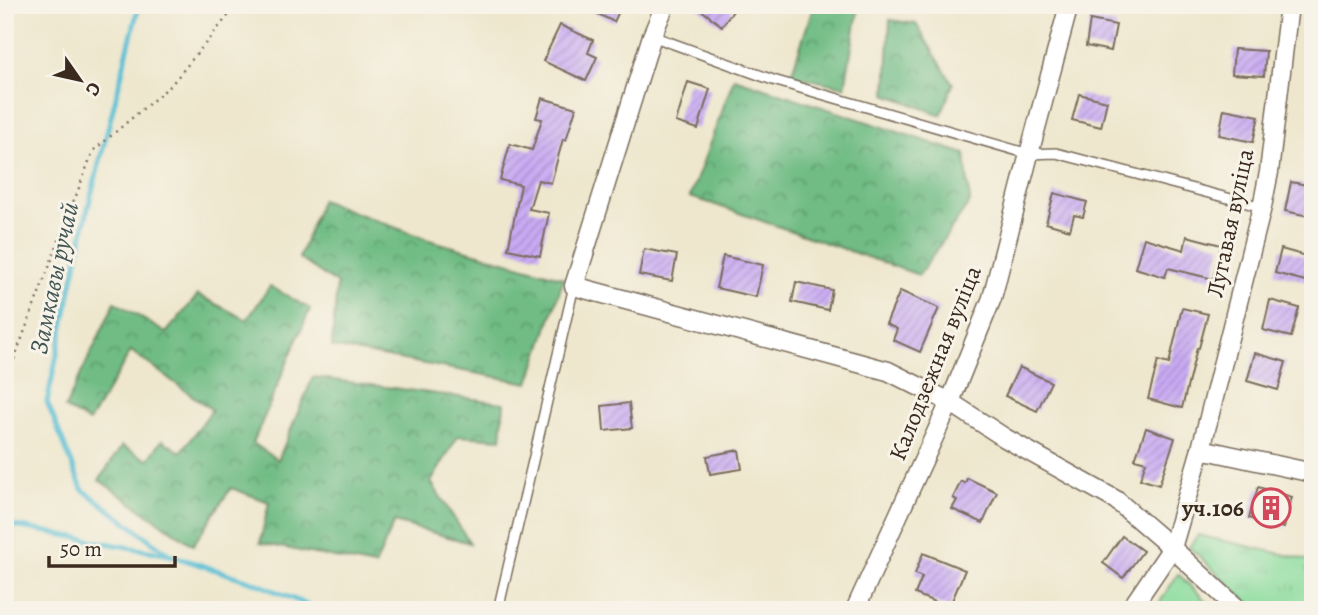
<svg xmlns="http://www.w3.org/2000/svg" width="1318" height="615" font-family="Alegreya,serif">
  <defs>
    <pattern id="grass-tufts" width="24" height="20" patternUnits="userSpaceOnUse" patternTransform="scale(1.75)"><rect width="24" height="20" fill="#8adc9d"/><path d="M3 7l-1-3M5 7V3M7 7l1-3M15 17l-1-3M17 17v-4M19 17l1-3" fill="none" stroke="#78bd87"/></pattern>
    <pattern id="forest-crowns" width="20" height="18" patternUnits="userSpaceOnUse" patternTransform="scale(1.75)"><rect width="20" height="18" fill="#6fbc84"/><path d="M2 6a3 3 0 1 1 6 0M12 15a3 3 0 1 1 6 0" fill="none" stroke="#5c996b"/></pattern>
    <pattern id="building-hatch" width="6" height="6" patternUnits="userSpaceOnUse" patternTransform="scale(1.75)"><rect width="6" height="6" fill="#c9aaf4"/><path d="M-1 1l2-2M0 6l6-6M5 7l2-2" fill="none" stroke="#a48bc5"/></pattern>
  </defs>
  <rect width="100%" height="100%" fill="#f7f3e8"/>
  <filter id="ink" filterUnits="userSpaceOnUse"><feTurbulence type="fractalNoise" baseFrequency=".0143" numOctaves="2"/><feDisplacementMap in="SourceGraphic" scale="14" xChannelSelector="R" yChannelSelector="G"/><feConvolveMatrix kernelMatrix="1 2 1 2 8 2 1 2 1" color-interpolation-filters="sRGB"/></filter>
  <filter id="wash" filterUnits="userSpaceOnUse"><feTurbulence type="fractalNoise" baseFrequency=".00686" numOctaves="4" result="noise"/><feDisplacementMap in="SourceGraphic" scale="28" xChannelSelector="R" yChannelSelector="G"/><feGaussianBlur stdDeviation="1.57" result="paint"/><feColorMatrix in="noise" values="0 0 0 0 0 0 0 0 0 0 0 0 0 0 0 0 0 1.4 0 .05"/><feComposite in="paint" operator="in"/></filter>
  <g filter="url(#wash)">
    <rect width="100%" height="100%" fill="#eee7cd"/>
    <g fill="url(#grass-tufts)" stroke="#62835e" stroke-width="2">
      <path d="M1198 535 1313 561V610H1256L1189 547Z"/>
      <path d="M1178 574 1216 610H1155Z"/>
    </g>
    <g fill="url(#forest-crowns)" stroke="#557351" stroke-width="2">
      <path d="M814 5H859L845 87 791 75Z"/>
      <path d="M890 20 916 24 953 84 941 115 886 94Z"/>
      <path d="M734 78 965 154 970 202 919 275 710 203 690 197Z"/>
      <path d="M321 200 429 240 564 278 529 383 332 347 337 284 299 258Z"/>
      <path d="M270 286 310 309 253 443 278 460 313 377 504 403 501 439 458 436 431 482 470 543 394 522 375 566 260 543 269 502 231 488 193 545 99 480 122 446 148 460 162 440 181 452 212 410 131 351 89 422 65 408 115 302 166 333 198 295 247 320Z"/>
    </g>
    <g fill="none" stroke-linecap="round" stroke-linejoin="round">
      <g stroke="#55bdd3" stroke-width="5">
        <path d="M139 5 88 208 47 402 82 489 170 555"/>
        <path d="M5 524 170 555 256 583 319 610"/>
      </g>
    </g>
    <g id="blocks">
      <g fill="url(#building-hatch)">
        <path d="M580 5H622L614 22Z"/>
        <path d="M695 5H725L733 11 722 26Z"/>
        <path d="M1090 20 1116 25 1111 51 1086 46Z"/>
        <path d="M560 25 593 40 588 53 597 57 586 81 543 61Z"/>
        <path d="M1234 49 1266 51 1264 76 1232 74Z"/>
        <path d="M688 82 710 89 698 129 676 122Z"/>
        <path d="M1079 94 1107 101 1101 127 1072 120Z"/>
        <path d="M542 98 576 108 566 140 563 139 551 183 538 180 529 209 549 213 540 256 508 249 521 185 500 180 510 144 532 150 542 119 536 118Z"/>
        <path d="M1224 109 1259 116 1253 142 1219 135Z"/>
        <path d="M1291 182 1313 186V217L1285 211Z"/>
        <path d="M1054 193 1087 202 1083 217 1074 215 1070 230 1046 223Z"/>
        <path d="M1187 236 1221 245 1213 279 1168 268 1165 277 1135 268 1144 238 1184 250Z"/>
        <path d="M644 249 677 255 672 281 639 275Z"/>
        <path d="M1281 249 1313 258V269L1309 282 1275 273Z"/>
        <path d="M723 256 763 265 756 297 716 288Z"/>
        <path d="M796 282 832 290 828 310 792 302Z"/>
        <path d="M900 291 939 308 920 352 893 340 897 329 886 324Z"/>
        <path d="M1270 300 1299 308 1291 337 1263 330Z"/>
        <path d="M1182 308 1208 314 1199 348H1197L1182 408 1148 399 1158 361 1169 364Z"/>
        <path d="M1255 353 1286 362 1278 390 1247 381Z"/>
        <path d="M1019 367 1051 382 1037 411 1005 396Z"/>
        <path d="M629 403 632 428 604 431 602 406Z"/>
        <path d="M1146 428 1175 438 1159 485 1140 479 1146 462 1135 459Z"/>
        <path d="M739 450 742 469 710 474 707 456Z"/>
        <path d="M967 478 997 492 983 523 952 509 957 500 953 498 961 481 965 483Z"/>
        <path d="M1258 487 1292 497 1284 528 1249 518Z"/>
        <path d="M1122 536 1143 551 1123 578 1103 563Z"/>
        <path d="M923 553 965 570 949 608 915 594 922 577 915 574Z"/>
      </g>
    </g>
  </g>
  <g filter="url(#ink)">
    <use href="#blocks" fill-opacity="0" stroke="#7a6c5b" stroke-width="2"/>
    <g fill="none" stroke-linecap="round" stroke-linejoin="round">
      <g stroke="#7a6c5b" stroke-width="12">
        <g id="lane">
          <path d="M652 36 773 80 1029 154 1056 153 1262 207"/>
          <path d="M498 610 574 286"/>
        </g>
      </g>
      <g stroke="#7a6c5b" stroke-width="21">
        <g id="street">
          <path d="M665 5 652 36 574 286 888 371 950 402 1005 438 1116 500 1172 548 1239 610"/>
          <path d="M1201 449 1262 207 1269 172 1289 5"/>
          <path d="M855 610 950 402 992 298 1029 154 1069 5"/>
          <path d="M1130 610 1172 548 1201 449 1313 473"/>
        </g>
      </g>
      <path stroke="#7a6c5b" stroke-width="2.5" stroke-dasharray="2 5" stroke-linecap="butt" d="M5 378 8 375 93 151 171 85 237 5"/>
      <use href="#lane" stroke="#fff" stroke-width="9"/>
      <use href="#street" stroke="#fff" stroke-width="18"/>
    </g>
  </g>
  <defs>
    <g id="building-ring" transform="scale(2.0125)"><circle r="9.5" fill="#f7f3e8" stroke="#d1495b" stroke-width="1.5"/><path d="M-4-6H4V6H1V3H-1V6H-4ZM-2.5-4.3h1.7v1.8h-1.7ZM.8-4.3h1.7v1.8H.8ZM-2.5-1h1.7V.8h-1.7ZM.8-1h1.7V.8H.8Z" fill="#d1495b"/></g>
  </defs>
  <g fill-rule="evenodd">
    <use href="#building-ring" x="1271" y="508"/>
  </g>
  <g text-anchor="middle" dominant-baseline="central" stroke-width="6" stroke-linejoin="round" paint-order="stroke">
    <g font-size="24" fill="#3b2a1e" stroke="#f7f3e8">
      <text transform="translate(1230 223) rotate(-78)">Лугавая вуліца</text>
      <text transform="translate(935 363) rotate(-68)">Калодзежная вуліца</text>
    </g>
    <g font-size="24" font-weight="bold" fill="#3b2a1e" stroke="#f7f3e8" text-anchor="end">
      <text x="1244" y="508">уч.106</text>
    </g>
    <g font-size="26" font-style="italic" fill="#435654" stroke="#f7f3e8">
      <text transform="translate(54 278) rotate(-78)">Замкавы ручай</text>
    </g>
  </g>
  <rect width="1318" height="615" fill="none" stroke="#f7f3e8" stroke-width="28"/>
  <g transform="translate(80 80) rotate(124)" stroke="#f7f3e8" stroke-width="5" paint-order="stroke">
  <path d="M0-5L12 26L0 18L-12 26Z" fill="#3b2a1e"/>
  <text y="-10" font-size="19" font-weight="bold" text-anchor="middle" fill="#3b2a1e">С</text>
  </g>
  <path d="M49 556v10h126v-10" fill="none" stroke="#3b2a1e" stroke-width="3.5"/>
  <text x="60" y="556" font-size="21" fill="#3b2a1e" stroke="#f7f3e8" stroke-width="5" paint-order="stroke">50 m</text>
</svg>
